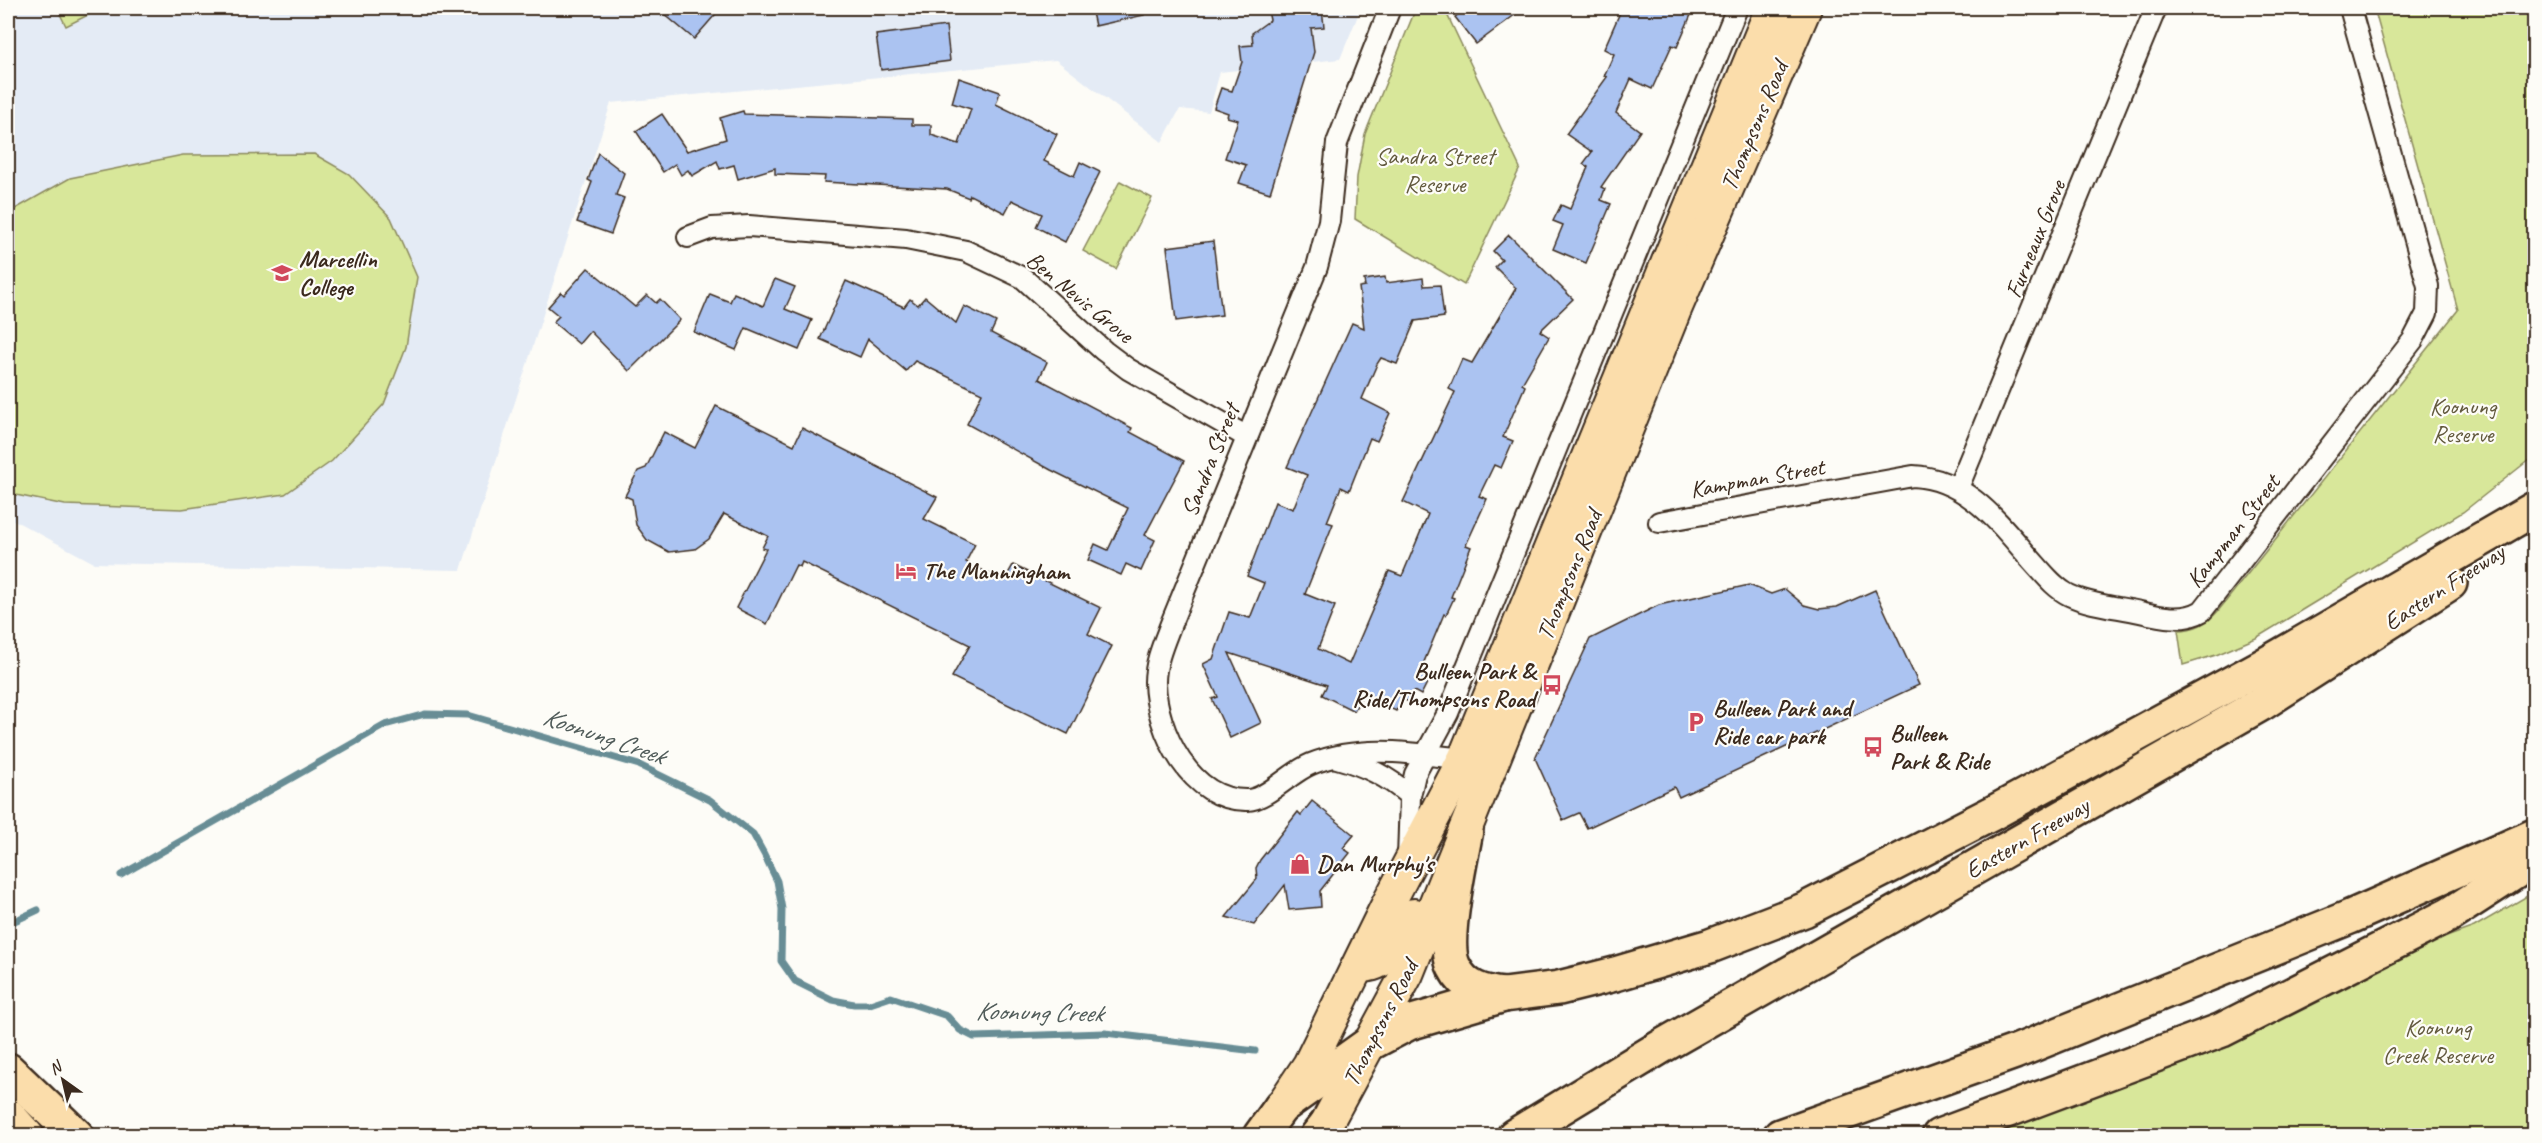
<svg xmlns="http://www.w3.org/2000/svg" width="2542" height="1143" font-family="Caveat,sans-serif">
  <rect width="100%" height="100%" fill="#fdfcf7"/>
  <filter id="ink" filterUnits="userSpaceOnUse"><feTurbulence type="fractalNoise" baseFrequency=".0167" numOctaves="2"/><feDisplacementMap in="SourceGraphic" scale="12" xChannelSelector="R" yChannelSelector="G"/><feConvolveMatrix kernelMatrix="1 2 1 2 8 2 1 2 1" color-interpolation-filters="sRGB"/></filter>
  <g filter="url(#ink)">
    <path fill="#e4ebf5" d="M8 8H1361L1340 59 1220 72 1209 112 1180 109 1162 142 1056 60 611 103 461 570 94 563 8 517Z"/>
    <g fill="#d8e79a" stroke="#8a885c" stroke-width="1.5">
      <path d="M57 8H102L66 26Z"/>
      <path d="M1416 8H1444L1520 168 1464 285 1355 219 1357 177 1365 134Z"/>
      <path d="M2374 8H2534V456L2463 512 2256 638 2216 655 2183 665 2178 630C2195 630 2207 624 2218 611L2458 310Z"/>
      <path d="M314 154 349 174 391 218 417 277 406 347 384 404 332 461 285 494 182 509 65 505 16 495 8 487V213L70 178 183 155Z"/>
      <path d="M1120 181 1152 198 1116 269 1083 251Z"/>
      <path d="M2534 892V1135L1940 1136 2153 1043 2474 927Z"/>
    </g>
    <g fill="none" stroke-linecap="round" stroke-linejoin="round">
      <g stroke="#678d95" stroke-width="7">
        <path d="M121 875 385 725 425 714 468 715 639 765 710 800 753 834 764 854 777 881 782 909 781 961 795 981 833 1000 854 1004H870L891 997 947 1016 960 1030 974 1037 1105 1033 1255 1051"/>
        <path d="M8 924 38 910"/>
      </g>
    </g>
    <g fill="#abc3f1" stroke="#3b2a1e" stroke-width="1.5">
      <path d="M657 8H721L694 39Z"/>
      <path d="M1091 8H1143L1144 15 1095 26Z"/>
      <path d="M1293 8H1322L1324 27 1311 28 1314 52 1270 193 1239 183 1246 165 1225 158 1238 120 1227 117 1228 113 1214 108 1221 88 1232 91 1242 62 1240 46 1253 45 1252 33 1270 20 1268 11Z"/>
      <path d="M1466 8H1524L1476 44 1455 17Z"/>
      <path d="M1622 8H1694L1677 47 1672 45 1652 89 1631 79 1616 113 1640 131 1601 187 1605 189 1601 200 1611 204 1586 263 1553 249 1563 225 1553 221 1561 205 1570 209 1588 167 1583 164 1592 152 1566 134 1607 77 1604 76 1614 54 1604 49Z"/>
      <path d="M946 26 950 61 881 70 876 35Z"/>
      <path d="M959 78 1000 92 996 104 1057 134 1044 161 1074 176 1080 162 1100 172 1065 242 1036 227 1042 214 1012 200 1005 213 970 195 969 198 947 189 824 182 825 176 775 174V168L738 179 734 165 720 169 717 161 692 176 688 170 681 175 675 164 663 172 636 131 662 114 687 151 726 139 720 118 743 111 744 114 912 119V125H931V135L959 144 971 109 952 103Z"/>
      <path d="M598 153 624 173 616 195 624 198 611 234 577 222 592 182 588 180Z"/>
      <path d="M1509 235 1573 299 1540 331 1549 337 1522 384 1525 386 1503 437 1513 441 1501 468 1494 465 1479 496 1487 499 1466 545 1471 547 1451 597 1454 598 1446 615 1444 614 1419 674 1429 679 1421 695 1414 691 1409 702 1402 699 1396 711 1362 695 1354 711 1322 695 1327 685 1229 653 1261 723 1230 738 1212 699 1218 697 1203 664 1213 659 1229 612 1250 618 1264 583 1247 576 1275 502 1293 509 1307 475 1287 467 1352 323 1364 328 1359 287 1365 286 1364 280 1385 277 1386 283 1423 278 1424 286 1440 285 1444 317 1415 321 1397 364 1381 358 1377 364 1362 399 1390 413 1377 441 1370 438 1349 491 1341 487 1327 522 1333 524 1305 594 1335 606 1318 649 1349 664 1389 571 1402 576 1428 514 1403 502 1455 392 1449 389 1462 359 1472 363 1516 288 1495 267 1502 260 1493 251Z"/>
      <path d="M1213 241 1222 315 1176 321 1167 247Z"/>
      <path d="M588 268 635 307 647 295 656 303 660 299 680 320 629 371 590 331 579 344 553 322 559 316 548 307 561 292 564 295Z"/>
      <path d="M775 279 795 287 785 309 812 320 799 350 746 328 736 350 694 332 710 294 730 302 734 293 763 306Z"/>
      <path d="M846 281 904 307 910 299 918 305 925 297 956 323 964 306 996 322 991 333 1047 362 1039 379 1132 428 1130 432 1184 461 1145 535 1155 540 1141 571 1126 564 1121 575 1088 560 1095 544 1108 550 1128 508 1051 470 967 424 982 393 915 361 906 371 868 339 860 357 820 339Z"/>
      <path d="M716 406 794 445 802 428 937 497 924 519 975 544 966 562 1004 581 1013 565 1101 608 1088 634 1112 646 1068 734 952 677 970 645 802 562 800 567 796 565 767 624 736 608 766 549 762 548 768 536 724 514 709 539 695 549 669 552 647 540 636 525 632 499 625 496 638 471 646 468 664 432 695 448Z"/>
      <path d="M1749 585 1771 594 1785 589 1804 605 1819 609 1837 607 1875 590 1919 685 1679 797 1674 787 1587 828 1579 813 1563 820 1535 758 1590 639 1659 605Z"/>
      <path d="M1312 801 1354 835 1343 848 1350 853 1320 891 1321 907 1289 910 1285 885 1254 925 1226 917 1257 879 1256 868 1260 860 1298 812 1301 815Z"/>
    </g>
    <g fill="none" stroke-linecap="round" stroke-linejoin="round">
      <g stroke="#3b2a1e" stroke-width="24">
        <g id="minor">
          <path d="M1390 8 1337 143 1329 221 1317 267 1172 621C1165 640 1155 661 1155 682 1156 731 1191 802 1248 800 1267 799 1291 772 1311 764 1360 744 1413 753 1464 759"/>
          <path d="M688 237 712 228 749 226 906 239 966 251 1023 278 1104 351 1128 369 1247 437"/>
          <path d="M1958 488 2156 8"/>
          <path d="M1659 522 1913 476C1969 479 2001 526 2035 564 2045 575 2055 588 2069 595 2090 605 2118 607 2140 612 2161 617 2183 622 2202 611L2413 340 2427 313 2428 286 2350 8"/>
          <path d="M1337 758C1366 766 1387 776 1410 796"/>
          <path d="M1408 859 1410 796 1415 774 1448 713 1737 8"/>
        </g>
      </g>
      <g stroke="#3b2a1e" stroke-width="36">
        <g id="primary">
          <path d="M1359 966C1391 966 1400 939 1414 915"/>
          <path d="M1283 1104 1309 1065 1386 908 1464 759 1772 8"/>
          <path d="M1325 1126 1407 974 1674 312 1805 8"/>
        </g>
      </g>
      <g stroke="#3b2a1e" stroke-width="38">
        <g id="trunk">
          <path d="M8 1070 77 1136"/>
          <path d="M8 1115 27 1136"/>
          <path d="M1260 1136 1281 1107"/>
          <path d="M1317 1136 1325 1126"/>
        </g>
      </g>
      <g stroke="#3b2a1e" stroke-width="38">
        <g id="motorway">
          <path d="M1466 830C1461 860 1441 942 1454 967 1464 988 1483 993 1504 995"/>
          <path d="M1281 1107 1369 1044 1409 1023 1504 995 1559 988 1615 974 1710 946 1804 910 1991 814 2261 667 2534 509"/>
          <path d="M1514 1136 1664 1045 2261 704 2450 583"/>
          <path d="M1780 1136 2015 1052 2350 917 2534 836"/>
          <path d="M1939 1136 2222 1030 2449 915 2534 860"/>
        </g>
      </g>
      <use href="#minor" stroke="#fdfcf7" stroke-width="20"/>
      <use href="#primary" stroke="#fbddab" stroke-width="32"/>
      <use href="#trunk" stroke="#fbddab" stroke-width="33"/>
      <use href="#motorway" stroke="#fbddab" stroke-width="33"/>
    </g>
  </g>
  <defs>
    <g id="school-bare" transform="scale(1.62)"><path d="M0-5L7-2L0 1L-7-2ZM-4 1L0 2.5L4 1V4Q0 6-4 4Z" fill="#d1495b" stroke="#fdfcf7" stroke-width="2.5" paint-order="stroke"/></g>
    <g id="hotel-bare" transform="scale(1.62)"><path d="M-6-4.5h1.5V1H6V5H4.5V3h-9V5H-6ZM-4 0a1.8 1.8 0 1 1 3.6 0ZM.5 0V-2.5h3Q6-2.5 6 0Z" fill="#d1495b" stroke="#fdfcf7" stroke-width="2.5" paint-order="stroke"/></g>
    <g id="bus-bare" transform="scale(1.62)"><path d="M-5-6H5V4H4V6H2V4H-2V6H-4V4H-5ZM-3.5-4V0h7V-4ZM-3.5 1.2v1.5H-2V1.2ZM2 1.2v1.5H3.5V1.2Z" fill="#d1495b" stroke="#fdfcf7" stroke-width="2.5" paint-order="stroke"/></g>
    <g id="parking-bare" transform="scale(1.62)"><path d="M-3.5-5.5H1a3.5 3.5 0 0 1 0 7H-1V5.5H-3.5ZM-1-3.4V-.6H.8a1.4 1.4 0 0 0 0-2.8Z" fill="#d1495b" stroke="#fdfcf7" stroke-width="2.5" paint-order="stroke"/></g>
    <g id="shop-bare" transform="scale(1.62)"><path d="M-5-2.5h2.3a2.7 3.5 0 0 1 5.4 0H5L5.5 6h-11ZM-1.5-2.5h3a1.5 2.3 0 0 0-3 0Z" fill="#d1495b" stroke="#fdfcf7" stroke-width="2.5" paint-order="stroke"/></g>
  </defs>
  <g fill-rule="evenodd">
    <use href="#school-bare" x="282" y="273"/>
    <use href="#hotel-bare" x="906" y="571"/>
    <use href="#bus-bare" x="1552" y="685"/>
    <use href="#parking-bare" x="1696" y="722"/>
    <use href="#bus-bare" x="1873" y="747"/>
    <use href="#shop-bare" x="1300" y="864"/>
  </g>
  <g text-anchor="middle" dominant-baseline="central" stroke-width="4.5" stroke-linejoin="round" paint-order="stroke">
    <g font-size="24" fill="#3b2a1e" stroke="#fdfcf7">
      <text transform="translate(1754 126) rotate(-67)">Thompsons Road</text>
      <text transform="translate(2035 239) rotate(-68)">Furneaux Grove</text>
      <text transform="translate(1080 297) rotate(39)">Ben Nevis Grove</text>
      <text transform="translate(1210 460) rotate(-68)">Sandra Street</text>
      <text transform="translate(1757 478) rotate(-10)">Kampman Street</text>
      <text transform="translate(2233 531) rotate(-52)">Kampman Street</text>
      <text transform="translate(1569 575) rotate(-68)">Thompsons Road</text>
      <text transform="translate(2444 587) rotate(-33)">Eastern Freeway</text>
      <text transform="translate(2027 838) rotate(-30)">Eastern Freeway</text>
      <text transform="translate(1380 1023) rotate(-63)">Thompsons Road</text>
    </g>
    <g font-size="24" fill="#62593d" stroke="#fdfcf7">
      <text x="1435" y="156">Sandra Street<tspan x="1435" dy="28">Reserve</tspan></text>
      <text x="2463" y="406">Koonung<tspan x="2463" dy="28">Reserve</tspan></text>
      <text x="2438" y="1027">Koonung<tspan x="2438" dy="28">Creek Reserve</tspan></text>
    </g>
    <g font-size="24" font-weight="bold" fill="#3b2a1e" stroke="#fdfcf7" text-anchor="start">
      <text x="299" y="259">Marcellin<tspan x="299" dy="28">College</tspan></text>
      <text x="923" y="571">The Manningham</text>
      <text x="1535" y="671" text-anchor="end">Bulleen Park &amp;<tspan x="1535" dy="28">Ride/Thompsons Road</tspan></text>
      <text x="1713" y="708">Bulleen Park and<tspan x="1713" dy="28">Ride car park</tspan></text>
      <text x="1890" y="733">Bulleen<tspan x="1890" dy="28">Park &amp; Ride</tspan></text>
      <text x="1317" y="864">Dan Murphy's</text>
    </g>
    <g font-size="26" font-style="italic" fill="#515c5a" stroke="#fdfcf7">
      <text transform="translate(604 736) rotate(19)">Koonung Creek</text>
      <text transform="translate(1039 1012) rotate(1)">Koonung Creek</text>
    </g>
  </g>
  <rect width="2542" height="1143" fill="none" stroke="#fdfcf7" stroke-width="30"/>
  <rect x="15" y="15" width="2512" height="1113" fill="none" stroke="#3b2a1e" stroke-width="2" filter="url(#ink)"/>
  <g transform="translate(63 1080) rotate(326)" stroke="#fdfcf7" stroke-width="4.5" paint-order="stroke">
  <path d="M0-4.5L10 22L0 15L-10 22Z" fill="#3b2a1e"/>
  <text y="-9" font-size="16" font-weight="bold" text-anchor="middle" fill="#3b2a1e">N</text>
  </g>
</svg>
